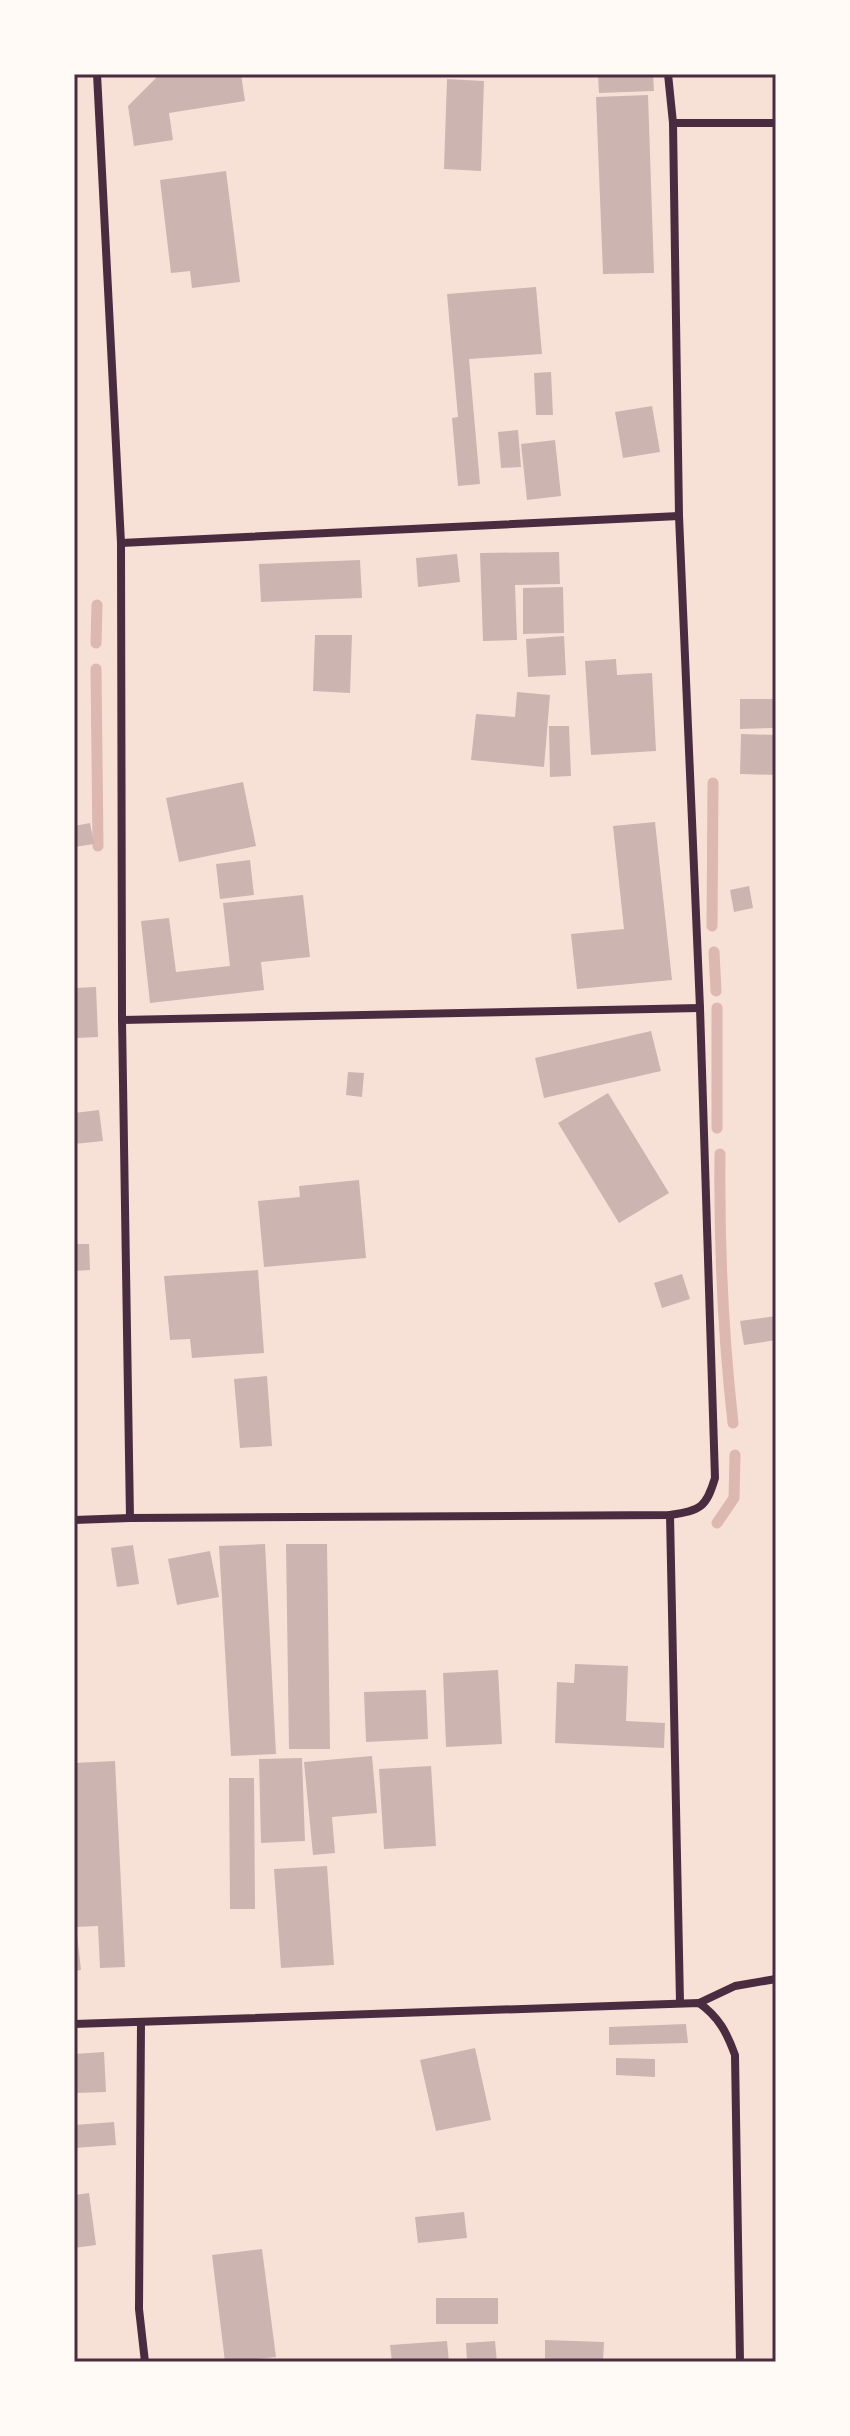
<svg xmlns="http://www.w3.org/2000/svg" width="850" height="2436" font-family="'Asap Condensed',sans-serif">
  <rect width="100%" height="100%" fill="#f7e1d7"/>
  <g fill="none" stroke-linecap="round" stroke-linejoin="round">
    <g stroke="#dcb8b0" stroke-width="11">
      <path d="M96 643 97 605"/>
      <path d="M96 669 98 846"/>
      <path d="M712 926 713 783"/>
      <path d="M714 952 716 991"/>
      <path d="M717 1008V1128"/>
      <path d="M720 1154C719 1244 723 1334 733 1423"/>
      <path d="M717 1523 734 1498 735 1455"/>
    </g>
  </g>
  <g fill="#ccb4b1">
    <path d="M175 74H241L245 101 169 113 173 140 134 146 128 106 157 77Z"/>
    <path d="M598 74H653L654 91 599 93Z"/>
    <path d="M447 79 484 81 481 171 444 169Z"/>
    <path d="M648 95 654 273 603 274 596 97Z"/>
    <path d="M226 171 240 282 192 288 190 271 171 273 160 180Z"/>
    <path d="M536 287 542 354 469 359 480 484 458 486 452 418 458 417 447 294Z"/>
    <path d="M551 372 553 415H536L534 373Z"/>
    <path d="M652 406 660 452 623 458 615 412Z"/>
    <path d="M518 430 521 467 501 468 498 432Z"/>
    <path d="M555 440 561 496 527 500 521 444Z"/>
    <path d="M559 552 560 584 515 585 517 640 483 641 480 553Z"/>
    <path d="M457 554 460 582 418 587 416 558Z"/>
    <path d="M360 560 362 598 261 602 259 564Z"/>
    <path d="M563 587 564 633 523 634V588Z"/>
    <path d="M315 635H352L350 693 313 691Z"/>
    <path d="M564 636 566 675 528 677 526 639Z"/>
    <path d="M616 659 617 675 652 673 656 751 591 755 585 661Z"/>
    <path d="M517 692 550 695 544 767 471 760 476 714 515 717Z"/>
    <path d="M740 699H774L775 728 740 729Z"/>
    <path d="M549 726H569L571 776 550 777Z"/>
    <path d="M741 734 776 735V775L740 774Z"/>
    <path d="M243 782 256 846 179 862 166 798Z"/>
    <path d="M655 822 672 980 577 989 571 934 624 929 613 826Z"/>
    <path d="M90 823 94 844 74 847V826Z"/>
    <path d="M250 860 254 895 220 899 216 864Z"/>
    <path d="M749 886 753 908 734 912 730 890Z"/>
    <path d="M303 895 310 957 261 962 264 990 150 1003 141 921 169 918 176 972 230 966 223 903Z"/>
    <path d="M96 987 98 1037 76 1038 74 988Z"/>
    <path d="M651 1031 661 1071 544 1098 535 1058Z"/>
    <path d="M348 1072 364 1073 362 1097 346 1095Z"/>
    <path d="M608 1093 669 1193 619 1223 558 1123Z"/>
    <path d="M99 1110 103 1141 74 1144V1113Z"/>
    <path d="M359 1180 366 1258 264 1267 258 1201 300 1197 299 1186Z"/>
    <path d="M74 1244H89L90 1270 74 1271Z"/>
    <path d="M258 1270 264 1353 192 1358 190 1339 170 1340 164 1276Z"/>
    <path d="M682 1274 690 1299 662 1308 654 1283Z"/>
    <path d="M776 1316V1340L744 1345 740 1321Z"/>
    <path d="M267 1376 272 1446 240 1448 234 1379Z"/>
    <path d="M265 1544 276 1754 231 1756 219 1546Z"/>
    <path d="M286 1544H327L330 1749H289Z"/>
    <path d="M133 1545 139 1584 117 1587 111 1548Z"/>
    <path d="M210 1551 219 1597 177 1605 168 1559Z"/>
    <path d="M575 1664 628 1666 626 1721 665 1723 664 1748 555 1743 557 1682 574 1683Z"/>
    <path d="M498 1670 502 1744 446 1747 443 1673Z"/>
    <path d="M426 1690 428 1739 366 1742 364 1692Z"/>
    <path d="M372 1756 377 1813 332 1817 335 1853 313 1855 304 1762Z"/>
    <path d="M302 1758 305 1841 261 1843 259 1759Z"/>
    <path d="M115 1761 125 1967 100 1968 98 1926 74 1927V1763Z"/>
    <path d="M431 1766 436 1846 384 1849 379 1769Z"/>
    <path d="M229 1778H254L255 1909H230Z"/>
    <path d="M327 1866 334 1965 281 1968 274 1869Z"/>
    <path d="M74 1934H77L81 1970 74 1971Z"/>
    <path d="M686 2024 688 2043 609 2045V2027Z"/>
    <path d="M475 2048 491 2120 436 2131 420 2060Z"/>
    <path d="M104 2052 106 2092 74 2093V2054Z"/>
    <path d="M616 2058 655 2059V2077L616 2075Z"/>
    <path d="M114 2122 116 2145 74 2148V2125Z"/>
    <path d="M89 2193 96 2245 74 2248V2195Z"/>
    <path d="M464 2212 467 2238 418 2243 415 2217Z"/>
    <path d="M262 2249 276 2357 225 2362 212 2255Z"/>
    <rect x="436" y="2298" width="62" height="26"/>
    <path d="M545 2340 604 2342 603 2362H545Z"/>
    <path d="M447 2341 449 2362H392L390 2345Z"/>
    <path d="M495 2341 497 2362H467L466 2343Z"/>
  </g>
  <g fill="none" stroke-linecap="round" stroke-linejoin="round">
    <g stroke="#4a2c40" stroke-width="8">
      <path d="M97 74 121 543 122 1020 130 1518"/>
      <path d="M673 123H776"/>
      <path d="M121 543 679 516"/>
      <path d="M122 1020 700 1008"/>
      <path d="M670 1515 680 2002"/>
      <path d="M74 1520 130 1518 670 1515C701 1510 706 1508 715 1478L700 1008 679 516 673 123 668 74"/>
      <path d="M699 2003 735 1986 776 1979"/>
      <path d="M141 2023 139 2309 145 2362"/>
      <path d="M74 2024 699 2003C719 2017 727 2033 735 2055L740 2362"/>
    </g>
  </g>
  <rect width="850" height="2436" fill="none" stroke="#fffaf5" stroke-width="152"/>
  <rect x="76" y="76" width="698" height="2284" fill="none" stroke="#4a2c40" stroke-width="3"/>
</svg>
